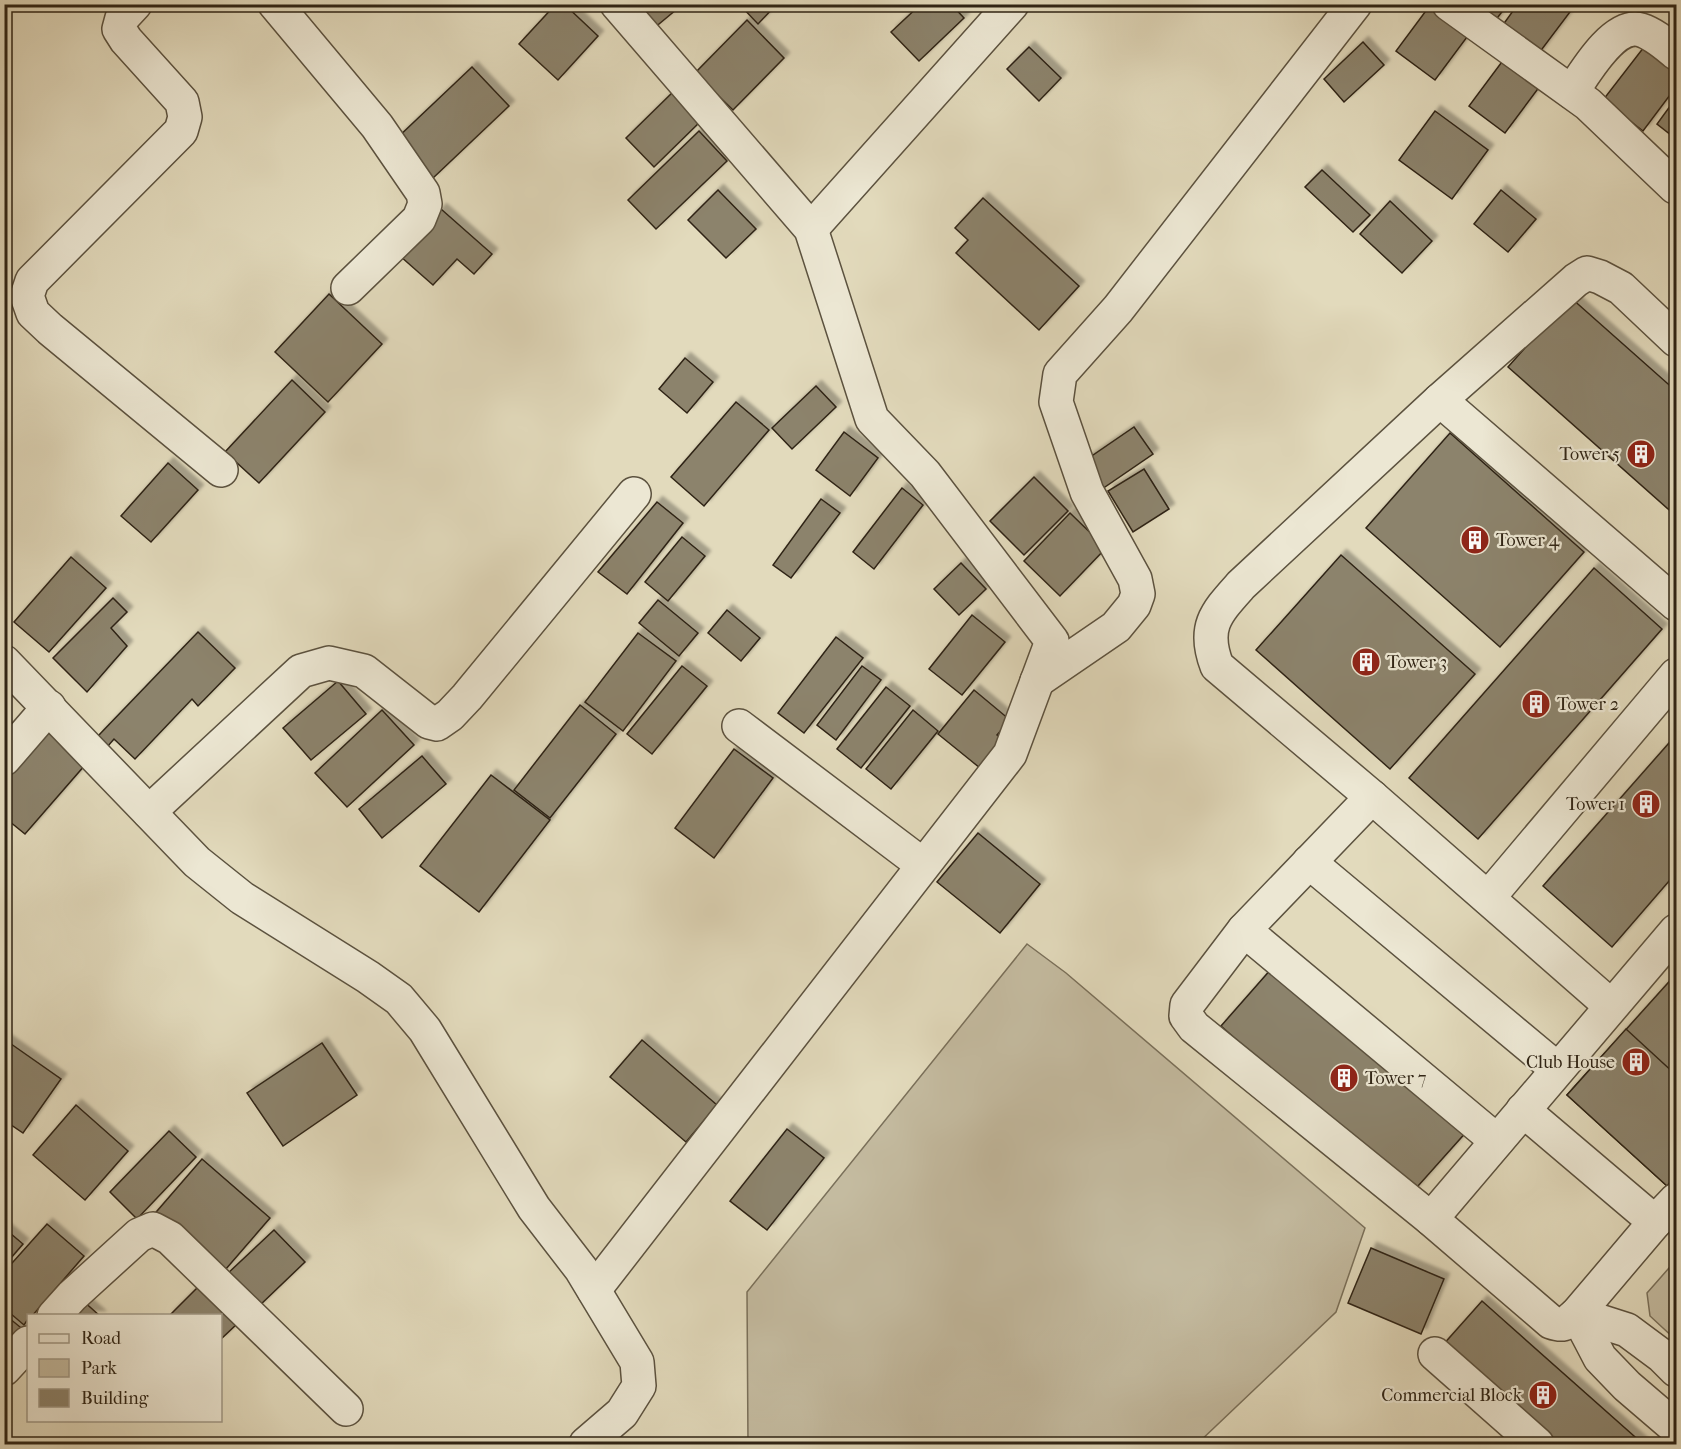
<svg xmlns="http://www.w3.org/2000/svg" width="1681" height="1449" font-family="'IM FELL French Canon',serif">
  <defs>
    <filter id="shadow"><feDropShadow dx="5.5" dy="-5.5" stdDeviation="1.5" flood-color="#0004"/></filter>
  </defs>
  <rect width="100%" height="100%" fill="#e2dabc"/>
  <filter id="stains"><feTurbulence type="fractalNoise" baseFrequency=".00333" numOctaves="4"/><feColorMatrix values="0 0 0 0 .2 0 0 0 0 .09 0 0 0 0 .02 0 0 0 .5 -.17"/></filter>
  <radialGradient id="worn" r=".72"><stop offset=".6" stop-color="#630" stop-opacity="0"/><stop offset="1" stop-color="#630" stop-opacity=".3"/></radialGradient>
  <g fill="#c4bba0" stroke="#7a705a" stroke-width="1.5">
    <path d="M1027 944 1066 973 1365 1228 1336 1312 1197 1444H748L747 1292Z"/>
    <path d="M1676 1260V1340L1650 1316 1647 1293Z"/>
  </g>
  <g fill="#8c836c" stroke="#2f2415" stroke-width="1.5" filter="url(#shadow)">
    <path d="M556 4H564L598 36 558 80 519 44Z"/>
    <path d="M634 4H683L653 29Z"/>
    <path d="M739 4H777L758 24Z"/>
    <path d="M921 4H951L964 18 919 61 891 32Z"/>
    <path d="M1431 4H1440L1473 29 1435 80 1396 51Z"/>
    <path d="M1460 4H1508L1488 30Z"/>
    <path d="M1518 4H1568L1573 8 1533 61 1497 33Z"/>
    <path d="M747 20 784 58 733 110 695 73Z"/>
    <path d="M1363 42 1384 65 1344 102 1324 79Z"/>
    <path d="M1029 47 1061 78 1039 101 1007 69Z"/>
    <path d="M1644 47 1676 72V87L1643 131 1603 100Z"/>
    <path d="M1510 51 1546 78 1505 133 1469 106Z"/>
    <path d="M472 67 509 106 432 179 395 140Z"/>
    <path d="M677 88 705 117 654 167 626 138Z"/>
    <path d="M1676 98V139L1657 124Z"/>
    <path d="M1435 111 1488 150 1452 199 1399 160Z"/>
    <path d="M699 131 727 161 656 229 628 200Z"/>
    <path d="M1322 170 1370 215 1353 232 1305 187Z"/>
    <path d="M718 190 756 229 726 258 688 220Z"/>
    <path d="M1501 190 1536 219 1508 252 1474 224Z"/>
    <path d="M983 198 1079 286 1039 330 956 253 968 240 955 228Z"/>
    <path d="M1390 201 1432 241 1402 273 1360 234Z"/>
    <path d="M441 209 492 254 474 274 457 259 433 285 400 256Z"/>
    <path d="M329 294 382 344 328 402 275 352Z"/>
    <path d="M1570 297 1676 391V516L1508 367Z"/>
    <path d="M685 358 713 382 687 413 659 389Z"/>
    <path d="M292 380 325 412 259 483 225 452Z"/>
    <path d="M816 386 836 407 792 449 772 428Z"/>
    <path d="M736 402 769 430 704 506 671 477Z"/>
    <path d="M1134 427 1153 454 1102 489 1083 462Z"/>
    <path d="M844 432 878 458 850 496 816 470Z"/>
    <path d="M1450 433 1584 552 1500 647 1366 528Z"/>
    <path d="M168 463 198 490 151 542 121 516Z"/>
    <path d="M1144 469 1169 509 1133 532 1108 491Z"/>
    <path d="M1034 477 1068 511 1024 555 990 521Z"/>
    <path d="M902 488 923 505 874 569 853 552Z"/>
    <path d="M821 499 840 513 791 578 773 565Z"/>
    <path d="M657 502 683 523 627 594 598 572Z"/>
    <path d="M1070 513 1106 548 1060 596 1024 561Z"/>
    <path d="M682 537 705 556 668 601 645 582Z"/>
    <path d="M1341 555 1475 674 1390 769 1256 650Z"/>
    <path d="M71 557 106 588 49 652 14 622Z"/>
    <path d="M961 563 986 589 959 615 934 589Z"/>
    <path d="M1594 568 1662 629 1478 839 1409 778Z"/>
    <path d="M113 598 127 612 111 628 127 646 87 692 53 658Z"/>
    <path d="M658 600 698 633 679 656 639 623Z"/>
    <path d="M727 610 760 638 741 661 708 633Z"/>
    <path d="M972 615 1005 642 962 695 929 669Z"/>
    <path d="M198 632 235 668 198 706 192 699 135 759 114 739 108 746 98 736Z"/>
    <path d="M638 633 676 661 623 731 585 702Z"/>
    <path d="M836 637 863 658 804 733 778 713Z"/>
    <path d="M682 666 707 686 652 754 627 734Z"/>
    <path d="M862 666 881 680 836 740 817 725Z"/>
    <path d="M338 681 366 714 311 760 283 728Z"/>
    <path d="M886 687 910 706 861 768 837 749Z"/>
    <path d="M974 690 1010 720 997 735 1003 740 980 768 938 734Z"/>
    <path d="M580 705 616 734 550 818 514 790Z"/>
    <path d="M382 710 414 745 347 807 315 773Z"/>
    <path d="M913 710 938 731 891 789 866 769Z"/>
    <path d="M42 727 85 765 25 834 4 817V771Z"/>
    <path d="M1676 735V873L1612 947 1543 886Z"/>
    <path d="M734 749 773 778 714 858 675 828Z"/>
    <path d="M422 756 446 784 382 838 359 809Z"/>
    <path d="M491 775 550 820 479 912 420 866Z"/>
    <path d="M978 833 1040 884 1000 933 937 882Z"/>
    <path d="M1279 960 1468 1130 1410 1195 1221 1026Z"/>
    <path d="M1676 974V1175L1667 1186 1567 1095Z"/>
    <path d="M1626 1029 1676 1075V1175L1667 1186 1567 1095Z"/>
    <path d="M4 1039 61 1079 23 1133 4 1120Z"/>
    <path d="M642 1040 717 1105 686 1142 610 1077Z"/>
    <path d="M322 1043 357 1095 283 1146 247 1093Z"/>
    <path d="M76 1105 128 1151 85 1200 33 1155Z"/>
    <path d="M787 1129 824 1158 767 1230 730 1201Z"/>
    <path d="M169 1131 196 1157 137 1219 110 1192Z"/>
    <path d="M202 1159 270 1218 219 1277 151 1218Z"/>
    <path d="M47 1224 84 1256 32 1316H28V1319L24 1325 4 1308V1272Z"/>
    <path d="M4 1228 23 1244 4 1266Z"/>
    <path d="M274 1230 305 1262 257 1308 226 1275Z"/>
    <path d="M1371 1248 1444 1279 1421 1334 1348 1303Z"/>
    <path d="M201 1284 238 1323 220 1340V1316H169Z"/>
    <path d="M81 1299 100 1316H66Z"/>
    <path d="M1482 1301 1643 1444H1553L1442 1346Z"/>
    <path d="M4 1314 25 1331 4 1355Z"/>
  </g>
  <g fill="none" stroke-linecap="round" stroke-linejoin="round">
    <g stroke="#5c523f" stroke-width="36">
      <g id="minor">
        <path d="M135 4 122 18 119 29 126 40 182 102 185 117 181 131 32 281 27 296 33 313 50 329 221 470"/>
        <path d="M275 4 377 126 423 193 425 204 419 219 348 288"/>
        <path d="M1449 4 1588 104 1675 187"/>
        <path d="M1572 92C1584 74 1614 22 1641 30 1654 34 1666 45 1676 53"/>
        <path d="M811 229 1012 4"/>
        <path d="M1440 400 1676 604"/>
        <path d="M4 662 197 862 242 898 368 977 399 999 425 1030 534 1208 581 1269 637 1362 639 1386 622 1413 586 1444"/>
        <path d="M1037 681 1116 627 1134 605 1138 594 1135 579 1087 492 1056 402 1060 374 1118 309 1355 4"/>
        <path d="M739 726 923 865"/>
        <path d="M4 759 49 707"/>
        <path d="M1372 797 1244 930 1187 1005 1186 1016 1194 1027 1431 1219 1551 1322C1565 1327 1566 1323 1577 1314L1655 1222 1523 1110"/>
        <path d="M149 812 301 671 329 663 364 671 429 722 437 724 450 715 467 697 634 494"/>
        <path d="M1309 862 1557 1069"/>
        <path d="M1488 898 1676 675"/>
        <path d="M1244 930 1497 1141"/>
        <path d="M1611 1006 1372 797 1217 666C1202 627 1216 613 1241 585L1440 400 1576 280 1587 273 1600 277 1621 288 1676 340"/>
        <path d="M1431 1219 1676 931"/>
        <path d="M1655 1222 1676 1200"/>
        <path d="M594 1290 1010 754 1052 641 925 474 872 419 811 229 617 4"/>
        <path d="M1577 1314 1600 1358 1627 1386 1676 1428"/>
        <path d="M1577 1314 1627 1330 1662 1356 1676 1370"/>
        <path d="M54 1316 72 1296 139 1235 153 1229 170 1238 346 1409"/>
        <path d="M1435 1354 1537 1444"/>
        <path d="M4 1369 28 1343"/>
      </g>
    </g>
    <use href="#minor" stroke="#ece7d3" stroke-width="33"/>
  </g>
  <defs>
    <g id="building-disc" transform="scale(1.5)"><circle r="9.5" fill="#8f2418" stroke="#ece7d3"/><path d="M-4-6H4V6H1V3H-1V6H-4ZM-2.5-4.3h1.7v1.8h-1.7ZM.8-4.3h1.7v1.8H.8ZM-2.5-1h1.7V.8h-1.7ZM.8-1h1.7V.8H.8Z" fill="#fff"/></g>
  </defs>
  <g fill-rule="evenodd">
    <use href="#building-disc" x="1641" y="454"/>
    <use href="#building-disc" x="1475" y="540"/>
    <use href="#building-disc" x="1366" y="662"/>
    <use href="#building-disc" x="1536" y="704"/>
    <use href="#building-disc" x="1646" y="804"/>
    <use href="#building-disc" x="1636" y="1062"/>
    <use href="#building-disc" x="1344" y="1078"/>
    <use href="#building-disc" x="1543" y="1395"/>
  </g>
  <g text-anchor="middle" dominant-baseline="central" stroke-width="4.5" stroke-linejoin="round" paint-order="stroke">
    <g font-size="18" fill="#2f2415" stroke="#ece7d3" text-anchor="end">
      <text x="1620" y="454">Tower 5</text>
      <text x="1496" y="540" text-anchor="start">Tower 4</text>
      <text x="1387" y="662" text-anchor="start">Tower 3</text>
      <text x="1557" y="704" text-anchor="start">Tower 2</text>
      <text x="1625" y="804">Tower 1</text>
      <text x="1615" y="1062">Club House</text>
      <text x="1365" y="1078" text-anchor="start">Tower 7</text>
      <text x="1522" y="1395">Commercial Block</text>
    </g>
  </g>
  <rect width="1681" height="1449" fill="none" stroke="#e2dabc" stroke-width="24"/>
  <rect x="6" y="6" width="1669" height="1437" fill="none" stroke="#2f2415" stroke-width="3"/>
  <rect x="12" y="12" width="1657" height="1425" fill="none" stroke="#2f2415" stroke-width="1.5"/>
  <rect x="27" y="1314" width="195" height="108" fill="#ece7d3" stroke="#a09987" stroke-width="1.5"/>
  <rect x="39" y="1334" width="30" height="9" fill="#ece7d3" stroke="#a09987" stroke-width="1.5"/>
  <text x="81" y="1344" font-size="18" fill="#2f2415">Road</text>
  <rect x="39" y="1359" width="30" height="18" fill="#c4bba0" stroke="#a09987" stroke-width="1.5"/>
  <text x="81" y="1374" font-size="18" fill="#2f2415">Park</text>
  <rect x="39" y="1389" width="30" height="18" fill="#8c836c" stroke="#a09987" stroke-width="1.5"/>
  <text x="81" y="1404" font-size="18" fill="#2f2415">Building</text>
  <rect width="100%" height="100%" filter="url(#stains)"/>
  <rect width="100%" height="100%" fill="url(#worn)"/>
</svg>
